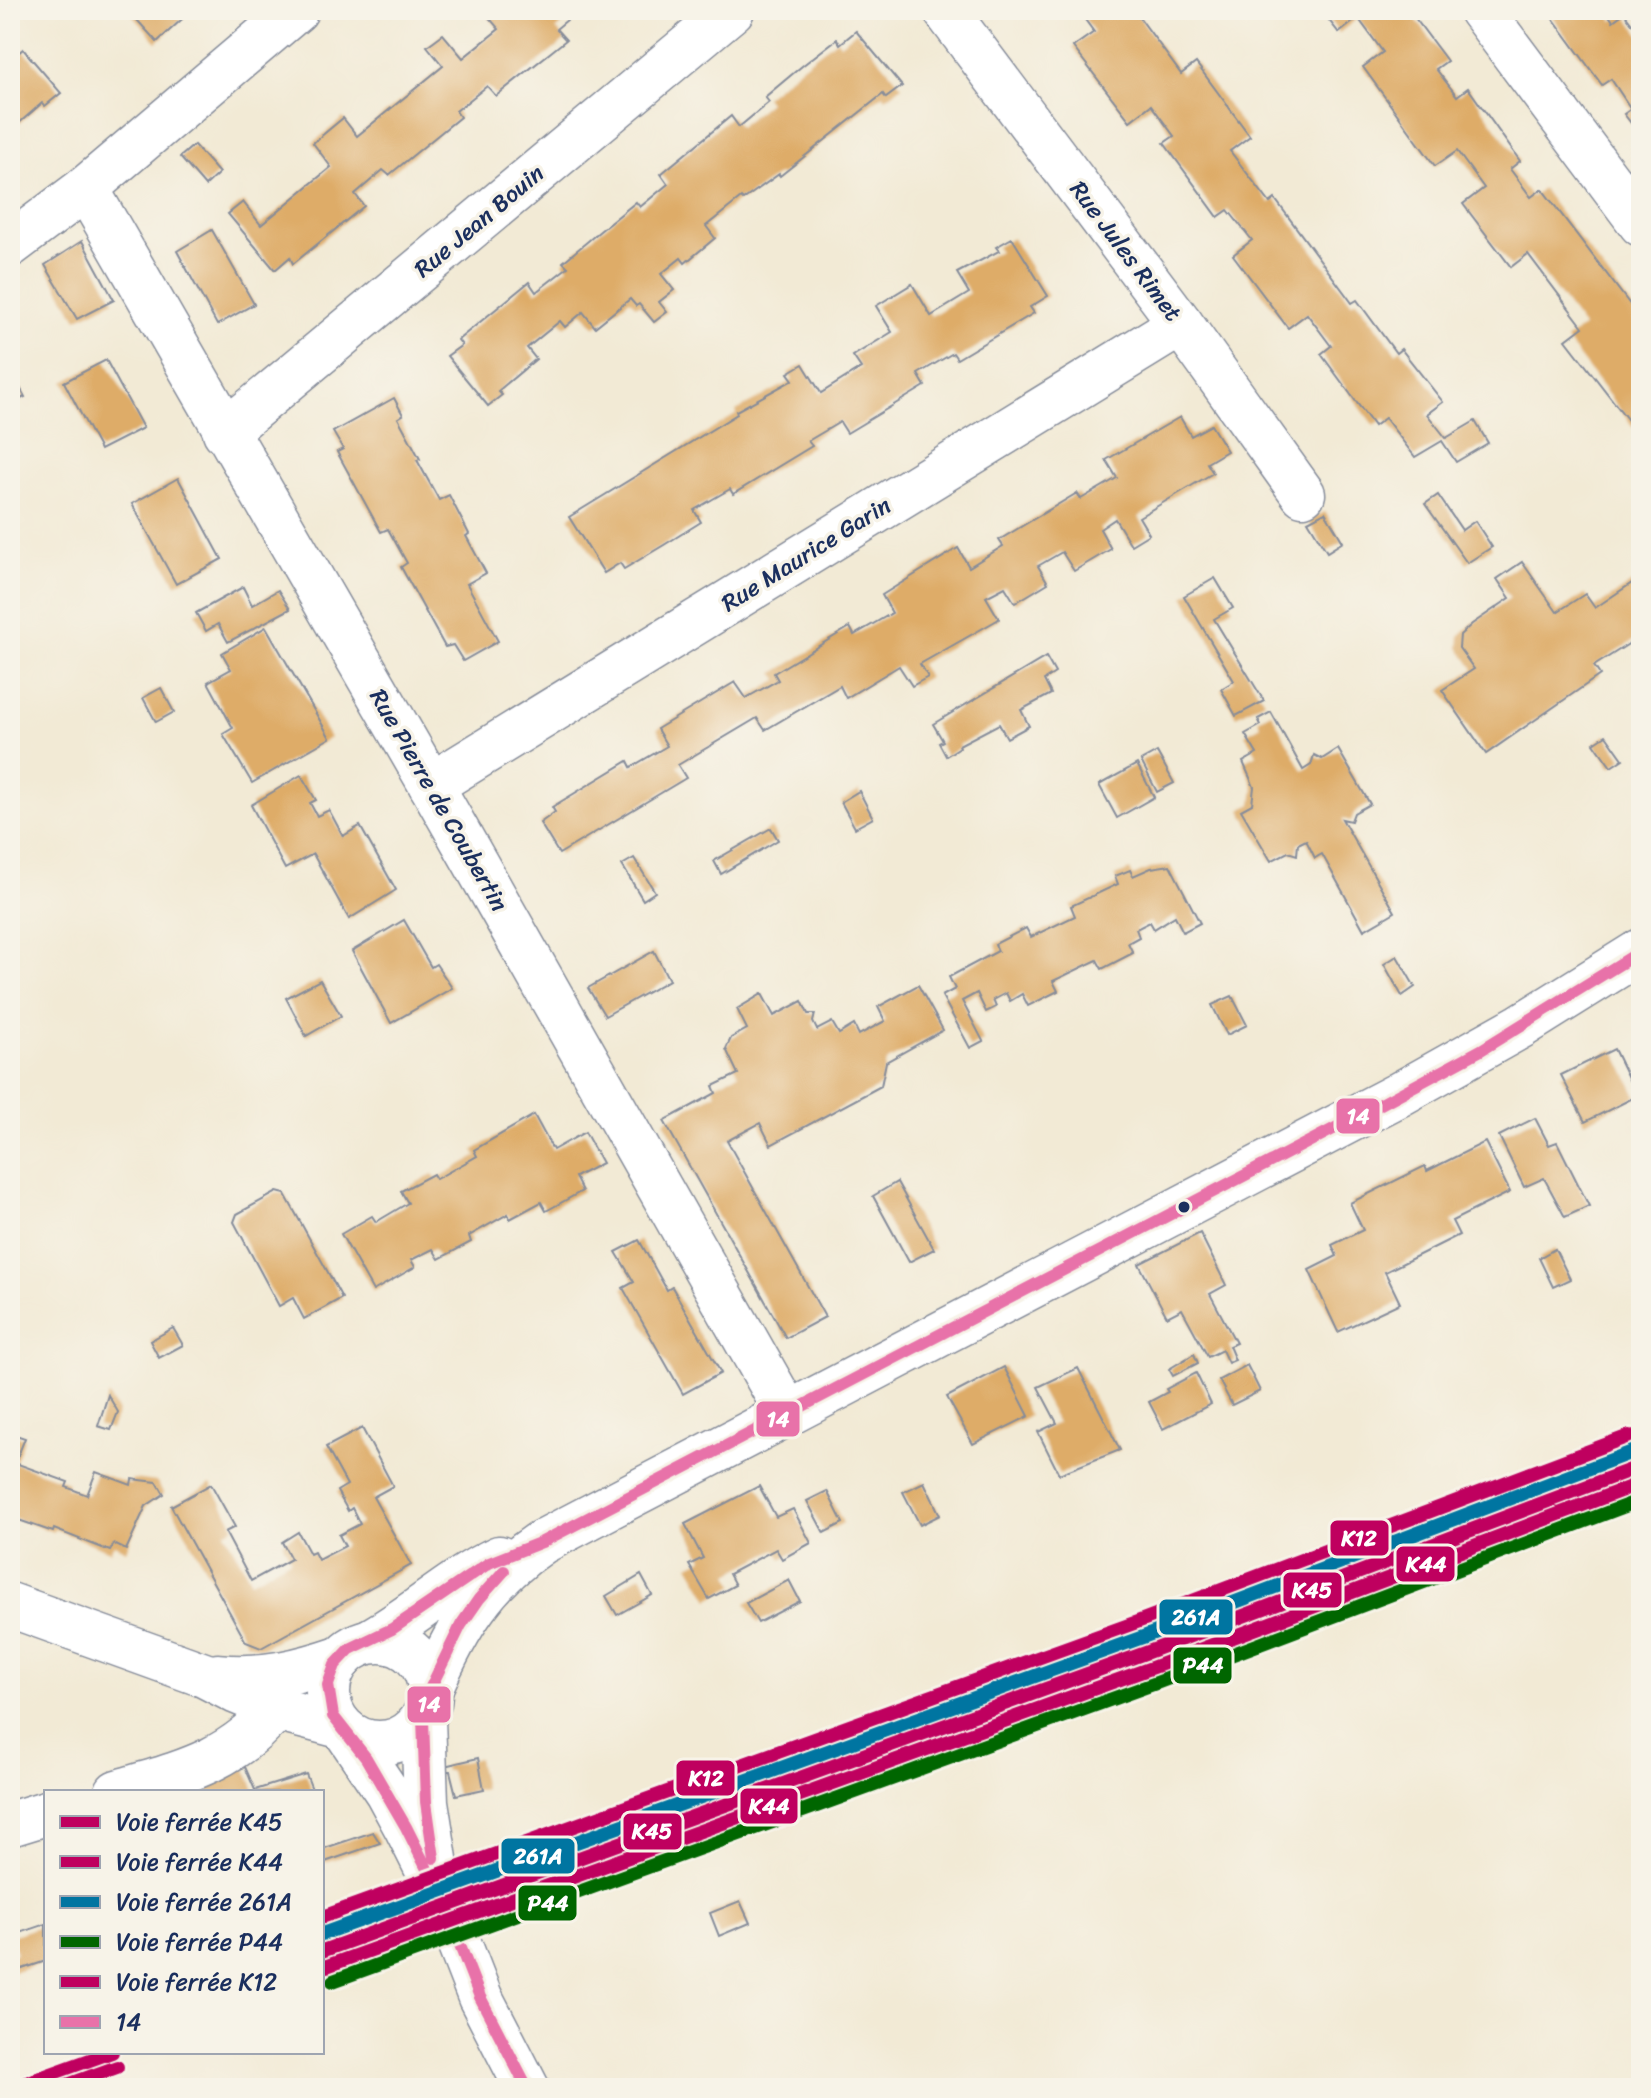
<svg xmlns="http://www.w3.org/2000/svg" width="1651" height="2098" font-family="Sriracha,sans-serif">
  <rect width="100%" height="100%" fill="#f7f3e8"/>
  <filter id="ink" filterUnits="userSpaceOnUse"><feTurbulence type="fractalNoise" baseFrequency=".0125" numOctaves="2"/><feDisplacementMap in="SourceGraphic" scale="16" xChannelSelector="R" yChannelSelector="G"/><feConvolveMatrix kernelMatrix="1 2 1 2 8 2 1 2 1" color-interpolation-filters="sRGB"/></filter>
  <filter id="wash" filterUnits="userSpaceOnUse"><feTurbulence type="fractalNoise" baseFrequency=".006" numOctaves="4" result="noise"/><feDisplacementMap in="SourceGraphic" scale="32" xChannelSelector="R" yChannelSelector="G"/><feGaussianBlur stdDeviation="1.8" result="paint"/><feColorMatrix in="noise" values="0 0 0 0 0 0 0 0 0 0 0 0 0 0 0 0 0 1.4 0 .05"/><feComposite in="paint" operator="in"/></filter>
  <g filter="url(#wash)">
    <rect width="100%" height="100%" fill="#f2ead5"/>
    <g id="blocks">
      <g fill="#deac67">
        <path d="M128 10H192L157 42Z"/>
        <path d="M488 10H579L556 29 566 40 496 96 487 86 456 111 460 117 389 175 383 170 355 194 364 206 293 264 290 257 275 270 228 214 243 202 261 225 331 167 313 143 343 118 357 136 443 66 427 46 443 34 463 58 499 29 485 13Z"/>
        <path d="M1078 10H1134L1181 74 1196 63 1250 136 1230 151 1270 203 1275 199 1352 303 1357 300 1396 353 1401 349 1443 402 1427 414 1446 438 1475 421 1488 443 1456 462 1442 441 1415 457 1385 418 1374 426 1321 354 1331 346 1307 314 1288 328 1233 255 1252 240 1228 210 1218 217 1164 143 1174 136 1151 105 1130 121 1073 47 1094 32Z"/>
        <path d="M1321 10H1409L1447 61 1436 69 1457 96 1468 88 1520 161 1510 169 1531 197 1542 189 1641 319V437L1566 340 1583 327 1528 254 1511 267 1463 204 1484 188 1457 151 1435 166 1363 67 1383 52 1358 18 1339 33Z"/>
        <path d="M1547 10H1605L1613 21 1624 13 1641 35V136L1624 114 1631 109 1611 79 1602 85Z"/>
        <path d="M856 31 902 86 886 98 883 94 780 176 779 174 743 200 741 198 706 226 715 238 685 263 681 258 661 274 674 290 659 302 667 312 654 322 639 304 636 306 630 299 595 327 583 312 565 327 560 321 527 348 536 359 498 391 502 395 488 406 447 356 462 345 458 340 529 282 536 292 568 267 563 262 600 231 636 202 640 207 668 184 661 174 731 116 739 127 769 102 765 97 802 66 837 39 840 44Z"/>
        <path d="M23 49 61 93 45 106 42 103 10 131V60Z"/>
        <path d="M194 145 219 173 205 186 180 157Z"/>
        <path d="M212 230 254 304 217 325 177 251Z"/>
        <path d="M1012 238 1048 296 1030 307 1034 313 957 359 953 353 918 374 925 386 847 433 840 422 808 441 812 446 733 494 730 489 694 510 701 522 664 545 624 569 620 563 604 573 569 517 737 414 736 411 793 380 788 373 803 364 821 393 861 368 853 356 892 332 876 306 912 284 931 316 969 293 957 273 999 251 996 247Z"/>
        <path d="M82 241 114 300 77 319 45 265Z"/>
        <path d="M106 360 143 428 100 450 64 382Z"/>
        <path d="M10 369 25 397 10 404Z"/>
        <path d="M394 398 403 415 398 418 420 459 417 460 439 500 449 495 469 534 466 536 486 573 467 584 498 641 463 661 453 645 445 647 401 567 407 563 388 529 381 532 337 452 343 449 333 432Z"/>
        <path d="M1180 417 1191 436 1211 425 1227 451 1207 463 1213 473 1139 517 1149 534 1131 545 1115 519 1100 529 1111 549 1074 571 1062 552 1038 566 1048 583 1015 603 1005 587 986 597 999 619 920 664 928 677 912 686 899 666 846 698 840 686 765 730 757 718 678 765 686 778 559 854 540 823 555 812 552 807 628 761 631 767 667 746 657 729 735 682 746 698 778 680 774 673 850 627 854 635 892 613 882 595 958 548 969 567 1003 546 999 540 1077 493 1081 499 1117 478 1106 460Z"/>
        <path d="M178 478 222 559 176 584 132 504Z"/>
        <path d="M1438 495 1462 530 1475 521 1492 547 1467 563 1425 504Z"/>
        <path d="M1325 512 1343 542 1327 552 1308 521Z"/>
        <path d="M1522 562 1557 612 1585 594 1595 608 1635 581 1641 590V636L1594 666 1600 675 1486 754 1442 690 1474 669 1459 648 1460 635 1472 624 1510 598 1497 579Z"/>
        <path d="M1215 578 1233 608 1214 619 1264 701 1236 716 1221 689 1234 681 1184 596Z"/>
        <path d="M243 587 252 605 278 590 290 609 228 642 218 624 206 631 196 613Z"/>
        <path d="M266 627 330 738 252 783 223 734 233 728 208 682 231 669 222 653Z"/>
        <path d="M1046 657 1055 673 1044 680 1051 694 1021 710 1029 726 1007 738 999 724 959 745 960 747 946 756 939 743 943 741 933 724Z"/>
        <path d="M161 688 174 712 156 722 143 698Z"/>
        <path d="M1271 712 1303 770 1311 765 1314 755 1322 759 1338 749 1370 804 1354 813 1351 821 1342 819 1395 912 1364 930 1322 854 1315 858 1306 840 1298 844 1297 855 1288 852 1271 861 1241 810 1252 804 1254 787 1243 762 1257 754 1245 734 1261 725 1258 719Z"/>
        <path d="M1606 735 1623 759 1611 767 1594 743Z"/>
        <path d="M1157 752 1174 783 1157 792 1141 761Z"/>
        <path d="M1137 764 1154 797 1117 818 1099 785Z"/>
        <path d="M301 775 316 800 310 803 317 816 329 810 343 836 360 826 396 890 349 919 313 854 285 869 251 805Z"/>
        <path d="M859 791 873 818 855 828 841 802Z"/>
        <path d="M771 828 778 840 721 874 714 861Z"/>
        <path d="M634 858 655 892 643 900 622 865Z"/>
        <path d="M1170 865 1200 923 1183 932 1175 916 1154 929 1150 922 1136 929 1139 937 1128 943 1133 953 1102 969 1097 960 1053 981 1058 991 1028 1006 1022 994 1010 1001 1006 993 993 1000 996 1007 986 1012 977 993 962 1001 983 1041 970 1048 942 996 955 989 949 977 998 951 995 944 1026 928 1031 937 1075 916 1071 906 1118 884 1115 876 1130 870 1133 876 1151 868Z"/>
        <path d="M404 920 431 967 436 964 452 988 391 1023 352 951Z"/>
        <path d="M654 951 669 980 605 1016 588 988Z"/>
        <path d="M1397 956 1415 987 1402 996 1384 964Z"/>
        <path d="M320 980 341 1016 306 1036 286 998Z"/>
        <path d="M918 985 943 1030 886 1062 881 1086 771 1145 760 1123 727 1141 825 1317 786 1338 664 1121 716 1093 713 1086 738 1074 726 1049 731 1038 747 1029 737 1009 762 994 774 1016 802 1001 808 1014H815L813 1022 817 1030 832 1022 839 1034 854 1025 859 1035 885 1021 878 1007Z"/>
        <path d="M1232 996 1247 1025 1227 1035 1212 1005Z"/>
        <path d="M1614 1049 1637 1096 1585 1122 1561 1075Z"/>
        <path d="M534 1115 553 1150 585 1132 602 1163 575 1177 582 1191 546 1211 541 1202 510 1219 508 1214 469 1236 471 1242 439 1259 433 1249 411 1260 415 1267 373 1291 341 1234 372 1216 376 1222 408 1203 401 1191 433 1174 436 1179 477 1156 474 1150Z"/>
        <path d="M1535 1118 1549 1145 1557 1142 1589 1206 1565 1217 1544 1178 1524 1187 1499 1136Z"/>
        <path d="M1485 1142 1510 1192 1452 1221 1459 1235 1385 1272 1400 1303 1338 1332 1309 1270 1337 1256 1332 1245 1363 1230 1350 1203 1425 1166 1427 1171Z"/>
        <path d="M897 1182 934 1249 909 1262 873 1196Z"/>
        <path d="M277 1192 285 1194 342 1298 304 1319 293 1298 279 1306 234 1222 237 1214Z"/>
        <path d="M1200 1233 1226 1285 1210 1294 1236 1343 1229 1346 1235 1360 1228 1363 1222 1350 1208 1357 1182 1309 1167 1317 1139 1264Z"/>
        <path d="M639 1240 667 1290 672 1287 721 1373 683 1394 623 1288 634 1282 616 1252Z"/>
        <path d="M1555 1249 1570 1279 1553 1287 1539 1258Z"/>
        <path d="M173 1328 183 1345 159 1358 150 1341Z"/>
        <path d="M1194 1354 1198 1363 1173 1376 1169 1369Z"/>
        <path d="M1247 1365 1260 1391 1232 1405 1219 1380Z"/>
        <path d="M1004 1367 1029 1416 973 1444 947 1397Z"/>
        <path d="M1078 1368 1120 1450 1059 1474 1038 1432 1057 1423 1038 1387Z"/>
        <path d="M1196 1373 1211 1404 1163 1429 1149 1402 1168 1392 1166 1389Z"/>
        <path d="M108 1395 118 1412 111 1430 98 1426Z"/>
        <path d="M362 1428 393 1486 373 1497 411 1565 261 1648 246 1642 171 1506 211 1484 235 1527 225 1532 251 1581 291 1559 282 1542 298 1532 310 1554 314 1552 318 1560 345 1546 339 1535 360 1524 352 1508 348 1511 337 1491 347 1485 326 1447Z"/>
        <path d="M10 1433 25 1438 15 1463 68 1482 66 1487 87 1495 96 1472 131 1485 132 1479 157 1482 164 1494 146 1506 126 1550 114 1544 110 1551 54 1529 53 1532 10 1517Z"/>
        <path d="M924 1482 940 1515 920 1525 903 1492Z"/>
        <path d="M759 1486 776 1517 793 1509 811 1543 782 1559 776 1549 729 1574 735 1585 709 1599 689 1565 703 1558 685 1524Z"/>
        <path d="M827 1491 843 1523 824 1533 807 1501Z"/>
        <path d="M641 1575 652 1595 617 1615 606 1596Z"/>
        <path d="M789 1580 800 1601 758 1623 746 1603Z"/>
        <path d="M478 1758 484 1789 456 1795 450 1771H445L444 1766Z"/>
        <path d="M245 1767 255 1790 306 1774 313 1792H177L176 1788Z"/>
        <path d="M373 1832 380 1843 322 1863V1849Z"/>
        <path d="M740 1901 750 1923 719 1936 710 1913Z"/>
        <path d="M46 1924V1961L10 1973V1955L16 1953 11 1936Z"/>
      </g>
    </g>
  </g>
  <g filter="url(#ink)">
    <use href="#blocks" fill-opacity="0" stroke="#868c9a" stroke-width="2"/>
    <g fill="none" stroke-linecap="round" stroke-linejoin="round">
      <g stroke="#868c9a" stroke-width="47">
        <g id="minor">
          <path d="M945 10 1181 324 1303 494"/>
          <path d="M1481 10 1641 224"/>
          <path d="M86 188 431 785 788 1414"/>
          <path d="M10 245 86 188 296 10"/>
          <path d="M225 432 732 10"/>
          <path d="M431 785 1181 324"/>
          <path d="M10 1605 204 1675 237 1692 283 1711 340 1726"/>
          <circle cx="379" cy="1692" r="51"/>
          <path d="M370 1641C414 1617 452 1580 499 1558"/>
          <path d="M218 1676C262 1681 301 1671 342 1657"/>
          <path d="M430 1689C458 1626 484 1581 542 1542L1398 1095 1521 1026 1641 951"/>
          <path d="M423 1719 426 1802 435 1859"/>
          <path d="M347 1733 387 1792 406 1827 441 1897 480 1997 527 2088"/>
          <path d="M117 1792C180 1773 232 1762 276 1708"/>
          <path d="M10 1824 46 1813"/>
        </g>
      </g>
      <use href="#minor" stroke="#fff" stroke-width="44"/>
      <g stroke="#f7f3e8" stroke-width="18">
        <g id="bus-1">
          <path d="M434 1858 426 1802 423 1719 428 1710 430 1689 461 1625 479 1599 504 1571"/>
          <path d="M527 2088 480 1997 441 1897 406 1827 366 1758 333 1716 328 1685 335 1665 350 1649 392 1629 489 1563 542 1542 1368 1111 1481 1050 1641 951"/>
        </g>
      </g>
      <use href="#bus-1" stroke="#e872a9" stroke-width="12"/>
      <g stroke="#f7f3e8" stroke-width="20">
        <g id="rail-1">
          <path d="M322 1951 1148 1652 1641 1466"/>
          <path d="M12 2088 112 2052"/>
        </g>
      </g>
      <g stroke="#f7f3e8" stroke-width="20">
        <g id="rail-2">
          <path d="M327 1966 1154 1667 1641 1483"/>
          <path d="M59 2088 117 2067"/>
        </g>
      </g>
      <g stroke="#f7f3e8" stroke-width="20">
        <path id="rail-3" d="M322 1934 1143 1637 1635 1451"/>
      </g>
      <g stroke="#f7f3e8" stroke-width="20">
        <path id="rail-4" d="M333 1981 1159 1682 1641 1500"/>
      </g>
      <g stroke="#f7f3e8" stroke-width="20">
        <path id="rail-5" d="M322 1917 1137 1622 1629 1436"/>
      </g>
      <use href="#rail-1" stroke="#bf005f" stroke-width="14"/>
      <use href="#rail-2" stroke="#bf005f" stroke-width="14"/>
      <use href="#rail-3" stroke="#0075a1" stroke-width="14"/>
      <use href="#rail-4" stroke="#060" stroke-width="14"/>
      <use href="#rail-5" stroke="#bf005f" stroke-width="14"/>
    </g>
  </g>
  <circle fill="#1b2f5e" stroke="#f7f3e8" stroke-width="3" cx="1184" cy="1207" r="7"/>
  <g text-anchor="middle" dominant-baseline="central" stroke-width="7" stroke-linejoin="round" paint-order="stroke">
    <g font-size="24" fill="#1b2f5e" stroke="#f7f3e8">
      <text transform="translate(479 221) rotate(-40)">Rue Jean Bouin</text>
      <text transform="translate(1126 251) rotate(53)">Rue Jules Rimet</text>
      <text transform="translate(806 554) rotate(-32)">Rue Maurice Garin</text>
      <text transform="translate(439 800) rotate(60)">Rue Pierre de Coubertin</text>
    </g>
  </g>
  <g stroke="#f7f3e8" stroke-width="3">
    <rect x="1335" y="1097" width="46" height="38" rx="8" fill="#e872a9"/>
    <rect x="755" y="1400" width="46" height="38" rx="8" fill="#e872a9"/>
    <rect x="1329" y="1519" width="61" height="38" rx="8" fill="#bf005f"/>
    <rect x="1395" y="1545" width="61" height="38" rx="8" fill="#bf005f"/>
    <rect x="1282" y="1571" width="61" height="38" rx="8" fill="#bf005f"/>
    <rect x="1158" y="1598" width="76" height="38" rx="8" fill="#0075a1"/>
    <rect x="1172" y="1646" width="61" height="39" rx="8" fill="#060"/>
    <rect x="406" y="1685" width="46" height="39" rx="8" fill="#e872a9"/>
    <rect x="675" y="1759" width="61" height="38" rx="8" fill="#bf005f"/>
    <rect x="739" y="1787" width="60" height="38" rx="8" fill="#bf005f"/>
    <rect x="622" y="1812" width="61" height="39" rx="8" fill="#bf005f"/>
    <rect x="500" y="1837" width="76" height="38" rx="8" fill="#0075a1"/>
    <rect x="517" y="1884" width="61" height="38" rx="8" fill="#060"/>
  </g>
  <g font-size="22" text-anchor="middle" font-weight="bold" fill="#fff">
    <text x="1358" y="1124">14</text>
    <text x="778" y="1427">14</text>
    <text x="1359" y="1546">K12</text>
    <text x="1426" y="1572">K44</text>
    <text x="1312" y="1598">K45</text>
    <text x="1196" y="1625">261A</text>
    <text x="1203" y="1673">P44</text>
    <text x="429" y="1712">14</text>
    <text x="706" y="1786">K12</text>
    <text x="769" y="1814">K44</text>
    <text x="652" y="1839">K45</text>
    <text x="538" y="1864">261A</text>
    <text x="548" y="1911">P44</text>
  </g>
  <rect width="1651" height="2098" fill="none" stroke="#f7f3e8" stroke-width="40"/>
  <rect x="44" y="1790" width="280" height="264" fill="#f7f3e8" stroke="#9fa5b1" stroke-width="2"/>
  <rect x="60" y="1816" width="40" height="12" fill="#bf005f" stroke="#9fa5b1" stroke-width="2"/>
  <text x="116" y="1830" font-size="24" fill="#1b2f5e">Voie ferrée K45</text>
  <rect x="60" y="1856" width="40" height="12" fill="#bf005f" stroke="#9fa5b1" stroke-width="2"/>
  <text x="116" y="1870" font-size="24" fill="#1b2f5e">Voie ferrée K44</text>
  <rect x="60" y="1896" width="40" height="12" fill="#0075a1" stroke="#9fa5b1" stroke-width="2"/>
  <text x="116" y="1910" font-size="24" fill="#1b2f5e">Voie ferrée 261A</text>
  <rect x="60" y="1936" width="40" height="12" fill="#006600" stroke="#9fa5b1" stroke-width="2"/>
  <text x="116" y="1950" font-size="24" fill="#1b2f5e">Voie ferrée P44</text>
  <rect x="60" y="1976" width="40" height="12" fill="#bf005f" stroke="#9fa5b1" stroke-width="2"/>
  <text x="116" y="1990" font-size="24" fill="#1b2f5e">Voie ferrée K12</text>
  <rect x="60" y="2016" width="40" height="12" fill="#e872a9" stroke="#9fa5b1" stroke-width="2"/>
  <text x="116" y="2030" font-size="24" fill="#1b2f5e">14</text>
</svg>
